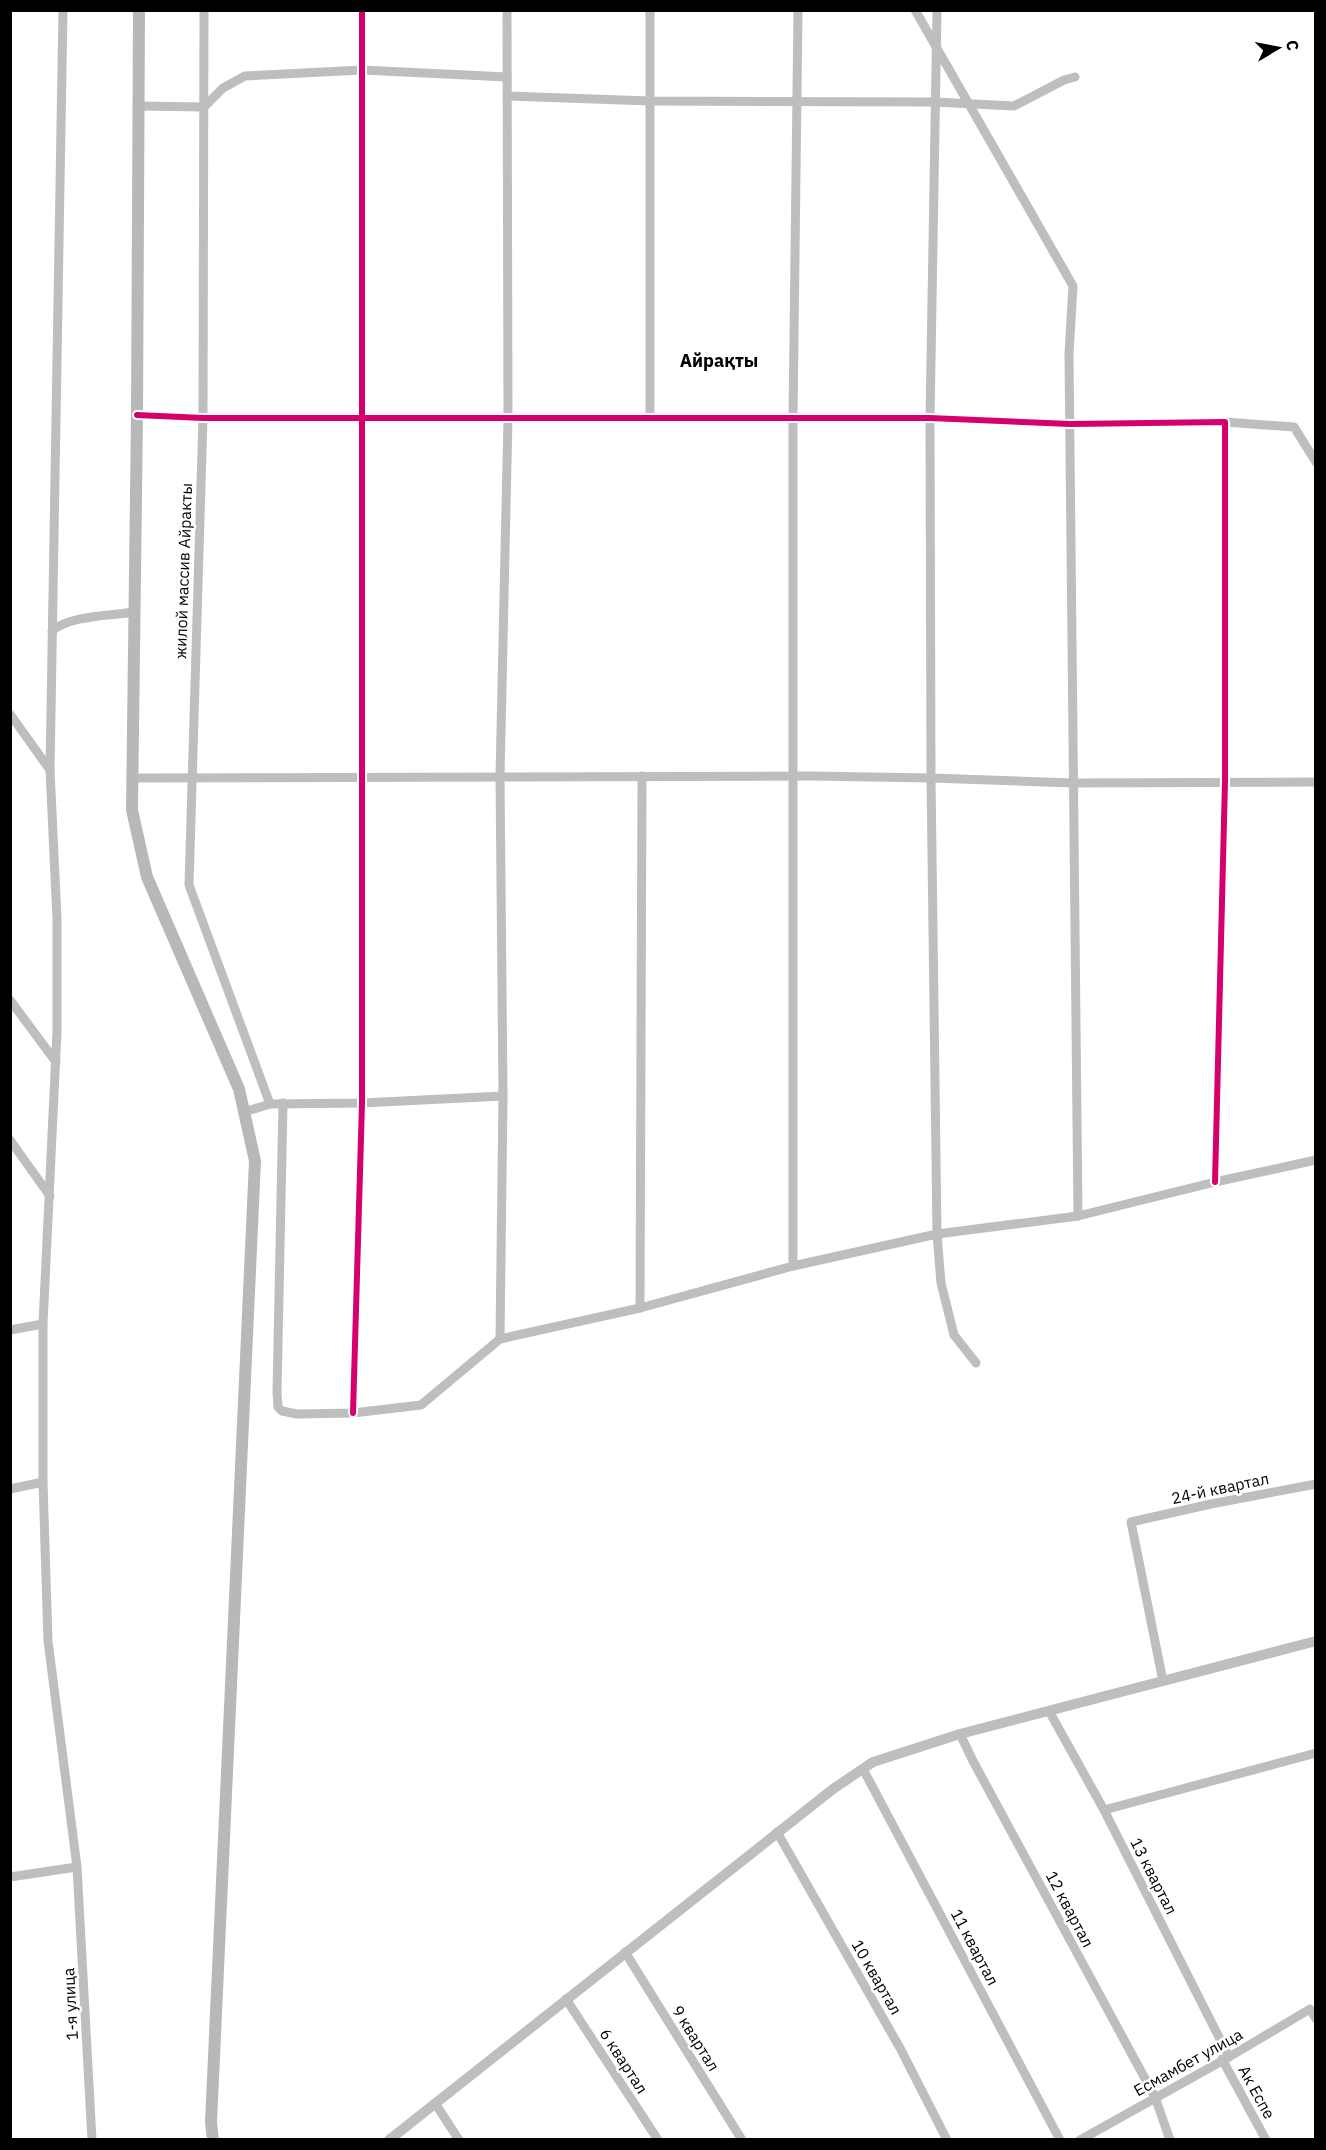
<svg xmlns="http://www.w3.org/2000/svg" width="1326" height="2150" font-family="'IBM Plex Sans',sans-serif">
  <rect width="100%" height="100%" fill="#fff"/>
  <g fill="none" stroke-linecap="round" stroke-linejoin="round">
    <g stroke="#bebebe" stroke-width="9">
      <path d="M204 10 203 418 189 885 270 1104 362 1103 503 1096"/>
      <path d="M650 10V418"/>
      <path d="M915 10 1073 286 1069 354 1078 1216"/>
      <path d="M937 10 930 418 931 778 937 1234 941 1283 954 1335 976 1363"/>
      <path d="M507 96 650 101 935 102 1014 106 1064 80 1075 77"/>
      <path d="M139 106 204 107 223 88 245 76 362 70 507 77"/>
      <path d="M137 415 203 418H930L1070 424 1225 422V781L1215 1182"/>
      <path d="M1225 422 1294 427 1316 462"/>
      <path d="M52 631C70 615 111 616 134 612"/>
      <path d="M10 714 50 770"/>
      <path d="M132 778 812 776 931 778 1073 783 1316 782"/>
      <path d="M10 1000 56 1062"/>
      <path d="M283 1103 277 1392 278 1407 282 1411 297 1414 353 1413 421 1405 500 1339 640 1308 793 1266 937 1234 1078 1216 1215 1182 1316 1160"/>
      <path d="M244 1112 270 1104"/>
      <path d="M10 1140 50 1196"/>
      <path d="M793 1266V418L798 10"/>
      <path d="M640 1308 642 776"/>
      <path d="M43 1324V1482L48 1641 77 1867 92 2140"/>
      <path d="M10 1330 43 1324 57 1031V919L50 770 63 10"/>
      <path d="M500 1339 503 1096 500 776 508 418 507 10"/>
      <path d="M353 1413 362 1103V10"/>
      <path d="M10 1489 43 1482"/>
      <path d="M1163 1681 1131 1522 1211 1504 1316 1484"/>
      <path d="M1049 1711 1104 1810 1229 2057"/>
      <path d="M960 1734 973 1761 1155 2097 1170 2140"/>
      <path d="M863 1769 1060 2140"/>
      <path d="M1104 1810 1316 1753"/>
      <path d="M777 1832 900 2048 947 2140"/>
      <path d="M10 1877 77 1867"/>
      <path d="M625 1952 742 2140"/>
      <path d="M566 1999 658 2140"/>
      <path d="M1222 2059 1266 2140"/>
      <path d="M435 2103 459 2140"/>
      <path d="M1080 2140 1229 2057 1310 2009 1316 2019"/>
    </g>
    <path stroke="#bebebe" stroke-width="10" d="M389 2140 833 1789 873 1762 960 1734 1316 1641"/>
    <path stroke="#b8b8b8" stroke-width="12" d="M139 10 137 415 132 810 147 877 239 1089 255 1161 211 2122 213 2140"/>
    <g stroke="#fff" stroke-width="10">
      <g id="cycleway">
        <path d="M137 415 203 418H930L1070 424 1225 422V781L1215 1182"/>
        <path d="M353 1413 362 1103V10"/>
      </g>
    </g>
    <use href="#cycleway" stroke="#d6006c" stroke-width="6"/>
  </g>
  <g text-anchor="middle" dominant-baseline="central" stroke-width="5" stroke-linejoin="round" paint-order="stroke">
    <g font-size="16" fill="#000" stroke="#fff">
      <text transform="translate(183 571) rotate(-88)">жилой массив Айракты</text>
      <text transform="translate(1220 1488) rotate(-12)">24-й квартал</text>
      <text transform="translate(1154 1876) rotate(63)">13 квартал</text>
      <text transform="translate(1070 1909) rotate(62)">12 квартал</text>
      <text transform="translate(975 1947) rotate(62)">11 квартал</text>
      <text transform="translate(877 1977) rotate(60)">10 квартал</text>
      <text transform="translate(70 2004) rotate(-93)">1-я улица</text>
      <text transform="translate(696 2038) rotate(58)">9 квартал</text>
      <text transform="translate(624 2061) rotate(57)">6 квартал</text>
      <text transform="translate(1188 2062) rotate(-29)">Есмамбет улица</text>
      <text transform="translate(1257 2092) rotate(61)">Ак Еспе</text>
    </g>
    <g font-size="18" font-weight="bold" fill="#000" stroke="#fff">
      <text x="719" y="360">Айрақты</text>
    </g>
  </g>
  <rect width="1326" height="2150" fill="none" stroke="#000000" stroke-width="24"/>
  <g transform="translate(1278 48) rotate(80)" stroke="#ffffff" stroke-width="4.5" paint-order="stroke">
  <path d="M0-4.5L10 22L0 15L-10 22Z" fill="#000000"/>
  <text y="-9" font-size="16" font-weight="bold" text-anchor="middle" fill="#000000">С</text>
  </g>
</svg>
